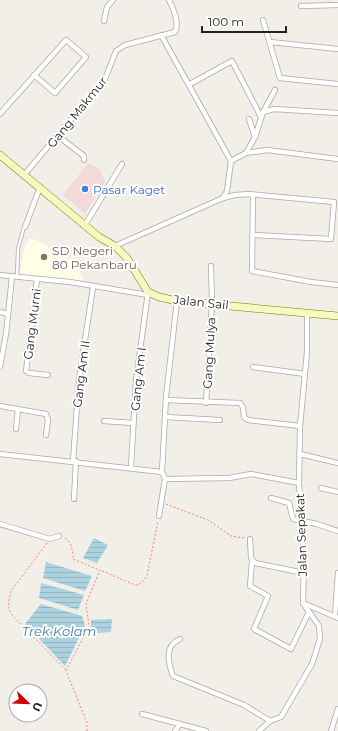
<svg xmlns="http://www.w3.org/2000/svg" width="338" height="731" font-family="Montserrat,sans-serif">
  <defs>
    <pattern id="water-rules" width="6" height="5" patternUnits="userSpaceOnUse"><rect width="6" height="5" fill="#aad3df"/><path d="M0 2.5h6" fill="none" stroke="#92b5bf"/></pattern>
  </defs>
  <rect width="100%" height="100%" fill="#f2efe9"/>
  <path fill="#f2dad9" d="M88 163 100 170 105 182 85 214 63 195Z"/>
  <path fill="#ffffe5" d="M30 238 41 242 78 265 83 281 20 275 24 249Z"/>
  <g fill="url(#water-rules)">
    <path d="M94 538 108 545 97 563 83 558Z"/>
    <path d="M46 562 92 576 85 591 43 578Z"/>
    <path d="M41 583 84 595 78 610 39 598Z"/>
    <path d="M41 604 82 616 85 626 65 666 25 624Z"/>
    <path d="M112 619 111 632 91 633V620Z"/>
  </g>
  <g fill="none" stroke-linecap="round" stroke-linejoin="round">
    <g stroke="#a9a9a9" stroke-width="4">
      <path id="lane" d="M17 277 18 249 24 227"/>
    </g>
    <g stroke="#a9a9a9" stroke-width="6">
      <g id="street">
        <path d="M301 6 338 5"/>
        <path d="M263 20 280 78 338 84"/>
        <path d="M104 21 107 7 113 0"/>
        <path d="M161 35 231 161"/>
        <path d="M270 42 338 49"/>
        <path d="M190 84 232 61 261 117"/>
        <path d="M263 112 275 90"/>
        <path d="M0 114 66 40 86 57 55 93 34 75"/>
        <path d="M249 119 255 137"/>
        <path d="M58 136 84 156V160"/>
        <path d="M246 153 255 137 263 112 274 109 338 113"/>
        <path d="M24 175 105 79 116 51 125 45 175 32C180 23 173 8 169 0"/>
        <path d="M253 195 252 271 311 282 338 285"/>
        <path d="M223 198 235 195 249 194 334 202 331 239 253 235"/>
        <path d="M85 225 122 164"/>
        <path d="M25 227 40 187"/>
        <path d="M115 246 223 198 227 191 231 161 246 153 267 150 338 159"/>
        <path d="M0 275 70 282 148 295"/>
        <path d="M37 279 26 371 29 373 48 375"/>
        <path d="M0 312 8 314"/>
        <path d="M0 367 6 334 12 277"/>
        <path d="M253 367 305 374"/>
        <path d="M166 400 240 403 243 407 244 417 248 420 300 426"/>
        <path d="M206 403 212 303 211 266"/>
        <path d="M0 406 46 414 48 420 46 435"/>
        <path d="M165 417 220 420"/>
        <path d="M104 421 133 423"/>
        <path d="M16 429 18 409"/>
        <path d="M0 454 162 472"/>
        <path d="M300 454 338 463"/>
        <path d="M73 461 79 380 93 287"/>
        <path d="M131 467 136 380 148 292"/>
        <path d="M165 479 229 478 251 474 299 483"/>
        <path d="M321 488 338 492"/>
        <path d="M271 498 289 503 293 519 317 524 338 531"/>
        <path d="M74 499 76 461"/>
        <path d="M159 516 165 479 162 472 166 397 177 301"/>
        <path d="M0 524 50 539 59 536"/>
        <path d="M250 539 251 558 255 563 304 573"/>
        <path d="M252 561 250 586 268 596 254 629 291 649 309 612"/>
        <path d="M303 603 338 618"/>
        <path d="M335 616 338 573"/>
        <path d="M180 639C164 646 168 662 173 676L244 705 270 721"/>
        <path d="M142 714 206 731"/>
        <path d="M175 731 180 724"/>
        <path d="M259 731 270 721 281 717 312 664 320 639 319 626 303 603 304 559 299 483 300 426 307 352V312"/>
        <path d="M331 731 338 709"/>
      </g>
    </g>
    <g stroke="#707d05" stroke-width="8">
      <path id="secondary" d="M0 155 99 237 115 246 127 258 148 292 159 297 177 301 338 316"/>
    </g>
    <g stroke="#fa8072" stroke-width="1" stroke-dasharray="2 2" stroke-linecap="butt">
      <path d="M166 504 208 520 231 536 244 538"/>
      <path d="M65 538C72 542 73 552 73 559L99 570"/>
      <path d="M47 543 11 591 8 607 11 614 66 670"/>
      <path d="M87 731V723L66 671 89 626 86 604 100 570 135 585C141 585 144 581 147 576L158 521"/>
    </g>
    <use href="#lane" stroke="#fff" stroke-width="2.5"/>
    <use href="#street" stroke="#fff" stroke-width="4.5"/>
    <use href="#secondary" stroke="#f7fabf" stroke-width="7"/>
  </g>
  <circle fill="#3f7fe0" stroke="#fff" stroke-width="1.5" cx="85" cy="189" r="4"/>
  <circle fill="#8d6e63" stroke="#fff" stroke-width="1.5" cx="44" cy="257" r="4"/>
  <g text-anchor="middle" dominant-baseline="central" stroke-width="4" stroke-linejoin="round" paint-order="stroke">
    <g font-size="12" fill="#222" stroke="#fff">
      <text transform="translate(77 112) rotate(-51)">Gang Makmur</text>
      <text transform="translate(201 302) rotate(6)">Jalan Sail</text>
      <text transform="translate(32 324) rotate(-83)">Gang Murni</text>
      <text transform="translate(209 353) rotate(-87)">Gang Mulya</text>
      <text transform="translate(81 374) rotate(-83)">Gang Am II</text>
      <text transform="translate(138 379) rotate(-84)">Gang Am I</text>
      <text transform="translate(301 535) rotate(-92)">Jalan Sepakat</text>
    </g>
    <g font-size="12" fill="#366cbe" stroke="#fff" text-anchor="start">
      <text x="93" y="189">Pasar Kaget</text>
    </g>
    <g font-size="12" fill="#785e54" stroke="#fff" text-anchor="start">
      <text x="52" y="250">SD Negeri<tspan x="52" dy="14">80 Pekanbaru</tspan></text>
    </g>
    <g font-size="13" font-style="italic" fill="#4a7aab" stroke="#fff">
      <text x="59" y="631">Trek Kolam</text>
    </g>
  </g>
  <g transform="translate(28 703) rotate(113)"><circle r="19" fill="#ffffff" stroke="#a7a7a7"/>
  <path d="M0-3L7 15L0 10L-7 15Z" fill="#d40000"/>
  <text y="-6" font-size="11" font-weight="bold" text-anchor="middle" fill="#222222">U</text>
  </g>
  <path d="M202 26v6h84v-6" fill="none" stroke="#222222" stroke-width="2"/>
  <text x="208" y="26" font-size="12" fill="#222222" stroke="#ffffff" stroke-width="3" paint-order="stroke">100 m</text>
</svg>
